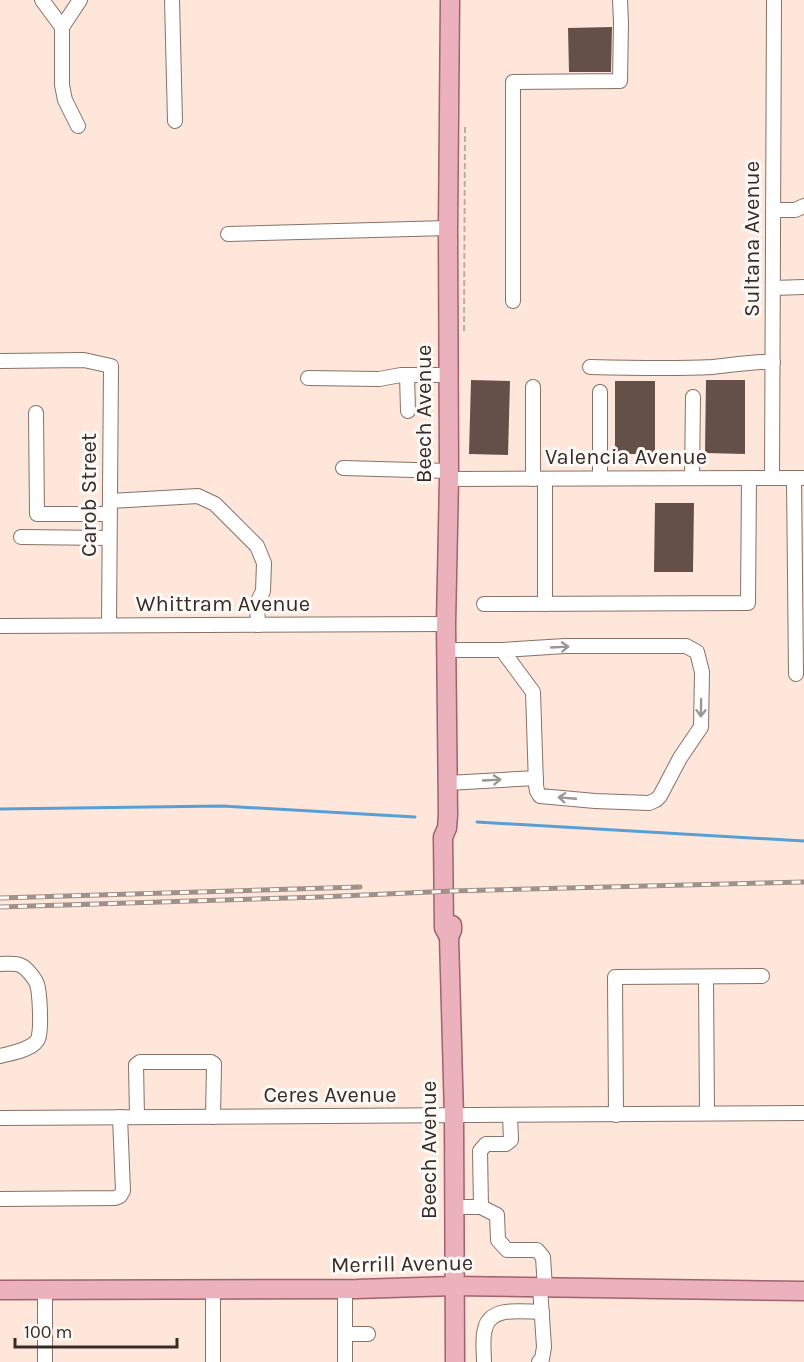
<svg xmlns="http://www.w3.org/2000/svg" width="804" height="1362" font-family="Karla,sans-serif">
  <rect width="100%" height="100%" fill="#fee7da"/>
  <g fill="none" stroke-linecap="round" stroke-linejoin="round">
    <g stroke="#579fd7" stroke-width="3">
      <path d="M0 809 222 806 415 817"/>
      <path d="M477 822 804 841"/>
    </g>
  </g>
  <g fill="#655049">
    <path d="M612 27 611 72H569L568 28Z"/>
    <path d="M471 380 510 381 508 455 469 454Z"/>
    <path d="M706 380H745V454L705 453Z"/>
    <rect x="615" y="381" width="40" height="73"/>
    <path d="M655 503H694L693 572H654Z"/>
  </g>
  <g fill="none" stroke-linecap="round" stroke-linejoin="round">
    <g stroke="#867266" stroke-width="16">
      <g id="minor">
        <path d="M42 0 62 27"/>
        <path d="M172 0 175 121"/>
        <path d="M78 126 65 100 62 85V27L80 0"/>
        <path d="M773 210H795L804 206"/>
        <path d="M228 234 448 228"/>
        <path d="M773 288 804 287"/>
        <path d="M513 301V82L620 81 621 23 620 0"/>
        <path d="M0 361 84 360 111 366 109 625"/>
        <path d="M590 367C631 368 672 369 712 367 733 365 753 361 773 362"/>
        <path d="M407 375 408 411"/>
        <path d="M308 378 379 379 401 375H449"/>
        <path d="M600 392V478"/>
        <path d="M36 413 37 514H109"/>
        <path d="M343 468 449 471"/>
        <path d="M692 478 693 397"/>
        <path d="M772 478 774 0"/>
        <path d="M794 478 796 674"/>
        <path d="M449 479 804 478"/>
        <path d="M533 479V387"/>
        <path d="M545 479V604"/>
        <path d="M110 501 198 496 215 504 257 546 264 563 263 591 257 603 258 625"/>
        <path d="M21 537 109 538"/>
        <path d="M484 604 748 603 749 478"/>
        <path d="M0 626 446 624"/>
        <path d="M446 650H502L533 692 536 785 537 791 540 796 595 801 649 803 656 800 660 796 680 758 701 727 702 672 697 652 686 646H565L502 650"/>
        <path d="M448 783 536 778"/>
        <path d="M0 964C10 964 19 962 26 969 30 973 35 979 37 984 40 993 41 1026 39 1035 39 1038 37 1041 35 1043 26 1051 11 1053 0 1056"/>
        <path d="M706 977 707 1113"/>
        <path d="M616 1115 615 977 762 976"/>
        <path d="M137 1117 136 1065 140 1062H211L214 1064 213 1117"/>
        <path d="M0 1118 804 1113"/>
        <path d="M0 1199 115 1198 120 1196 123 1191 120 1117"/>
        <path d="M454 1207H481L497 1215 498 1240 507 1250H537L543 1257 545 1288"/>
        <path d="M481 1207 480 1151 486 1144H506L511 1140 510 1115"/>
        <path d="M45 1290V1362"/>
        <path d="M345 1334H368"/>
        <path d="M213 1362V1289"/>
        <path d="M345 1362V1289"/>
        <path d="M484 1362C484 1352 482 1339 485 1329 490 1305 524 1312 542 1312"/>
        <path d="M539 1362 542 1359 544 1347 540 1287"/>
      </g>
    </g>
    <g stroke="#a2616b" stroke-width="21">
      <g id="major">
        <path d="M452 925V930L449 937 454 1116 455 1362"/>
        <path d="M449 937 444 928 443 837 447 828 448 815 446 624 449 479 448 228 450 0"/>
        <path d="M0 1290 357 1289 454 1286 804 1291"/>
      </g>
    </g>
    <path stroke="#beaca1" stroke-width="2" stroke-dasharray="6 3" stroke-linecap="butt" d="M464 331 465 127"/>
    <use href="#minor" stroke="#fff" stroke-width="14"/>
    <use href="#major" stroke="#ebb1bc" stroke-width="18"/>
    <g stroke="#a19087" stroke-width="5">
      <g id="rail">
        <path d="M0 898 360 887"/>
        <path d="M0 907 320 897 452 891 804 882"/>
      </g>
    </g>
    <use href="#rail" stroke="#fdf9f6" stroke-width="3" stroke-dasharray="9" stroke-linecap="butt"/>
  </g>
  <defs><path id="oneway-shaft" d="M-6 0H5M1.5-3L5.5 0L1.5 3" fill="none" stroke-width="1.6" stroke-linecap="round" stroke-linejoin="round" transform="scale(1.5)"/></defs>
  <g stroke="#9a9693">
    <use href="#oneway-shaft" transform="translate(560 647) rotate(-3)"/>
    <use href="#oneway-shaft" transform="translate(701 708) rotate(91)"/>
    <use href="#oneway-shaft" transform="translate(492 780) rotate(-3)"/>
    <use href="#oneway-shaft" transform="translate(567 798) rotate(-175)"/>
  </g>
  <g text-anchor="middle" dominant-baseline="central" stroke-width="6" stroke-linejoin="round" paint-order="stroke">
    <g font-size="22" fill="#352c27" stroke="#fdf9f6">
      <text transform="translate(752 239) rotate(-90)">Sultana Avenue</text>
      <text transform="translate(424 414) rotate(-90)">Beech Avenue</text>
      <text x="626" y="457">Valencia Avenue</text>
      <text transform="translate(89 495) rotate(-90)">Carob Street</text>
      <text x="223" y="604">Whittram Avenue</text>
      <text x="330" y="1095">Ceres Avenue</text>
      <text transform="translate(429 1150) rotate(-90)">Beech Avenue</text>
      <text transform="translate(402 1264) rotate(-1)">Merrill Avenue</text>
    </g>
  </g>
  <path d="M15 1338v9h162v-9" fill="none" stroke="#352c27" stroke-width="3"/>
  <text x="24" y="1338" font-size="18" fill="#352c27" stroke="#fdf9f6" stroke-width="4.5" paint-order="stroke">100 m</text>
</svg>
